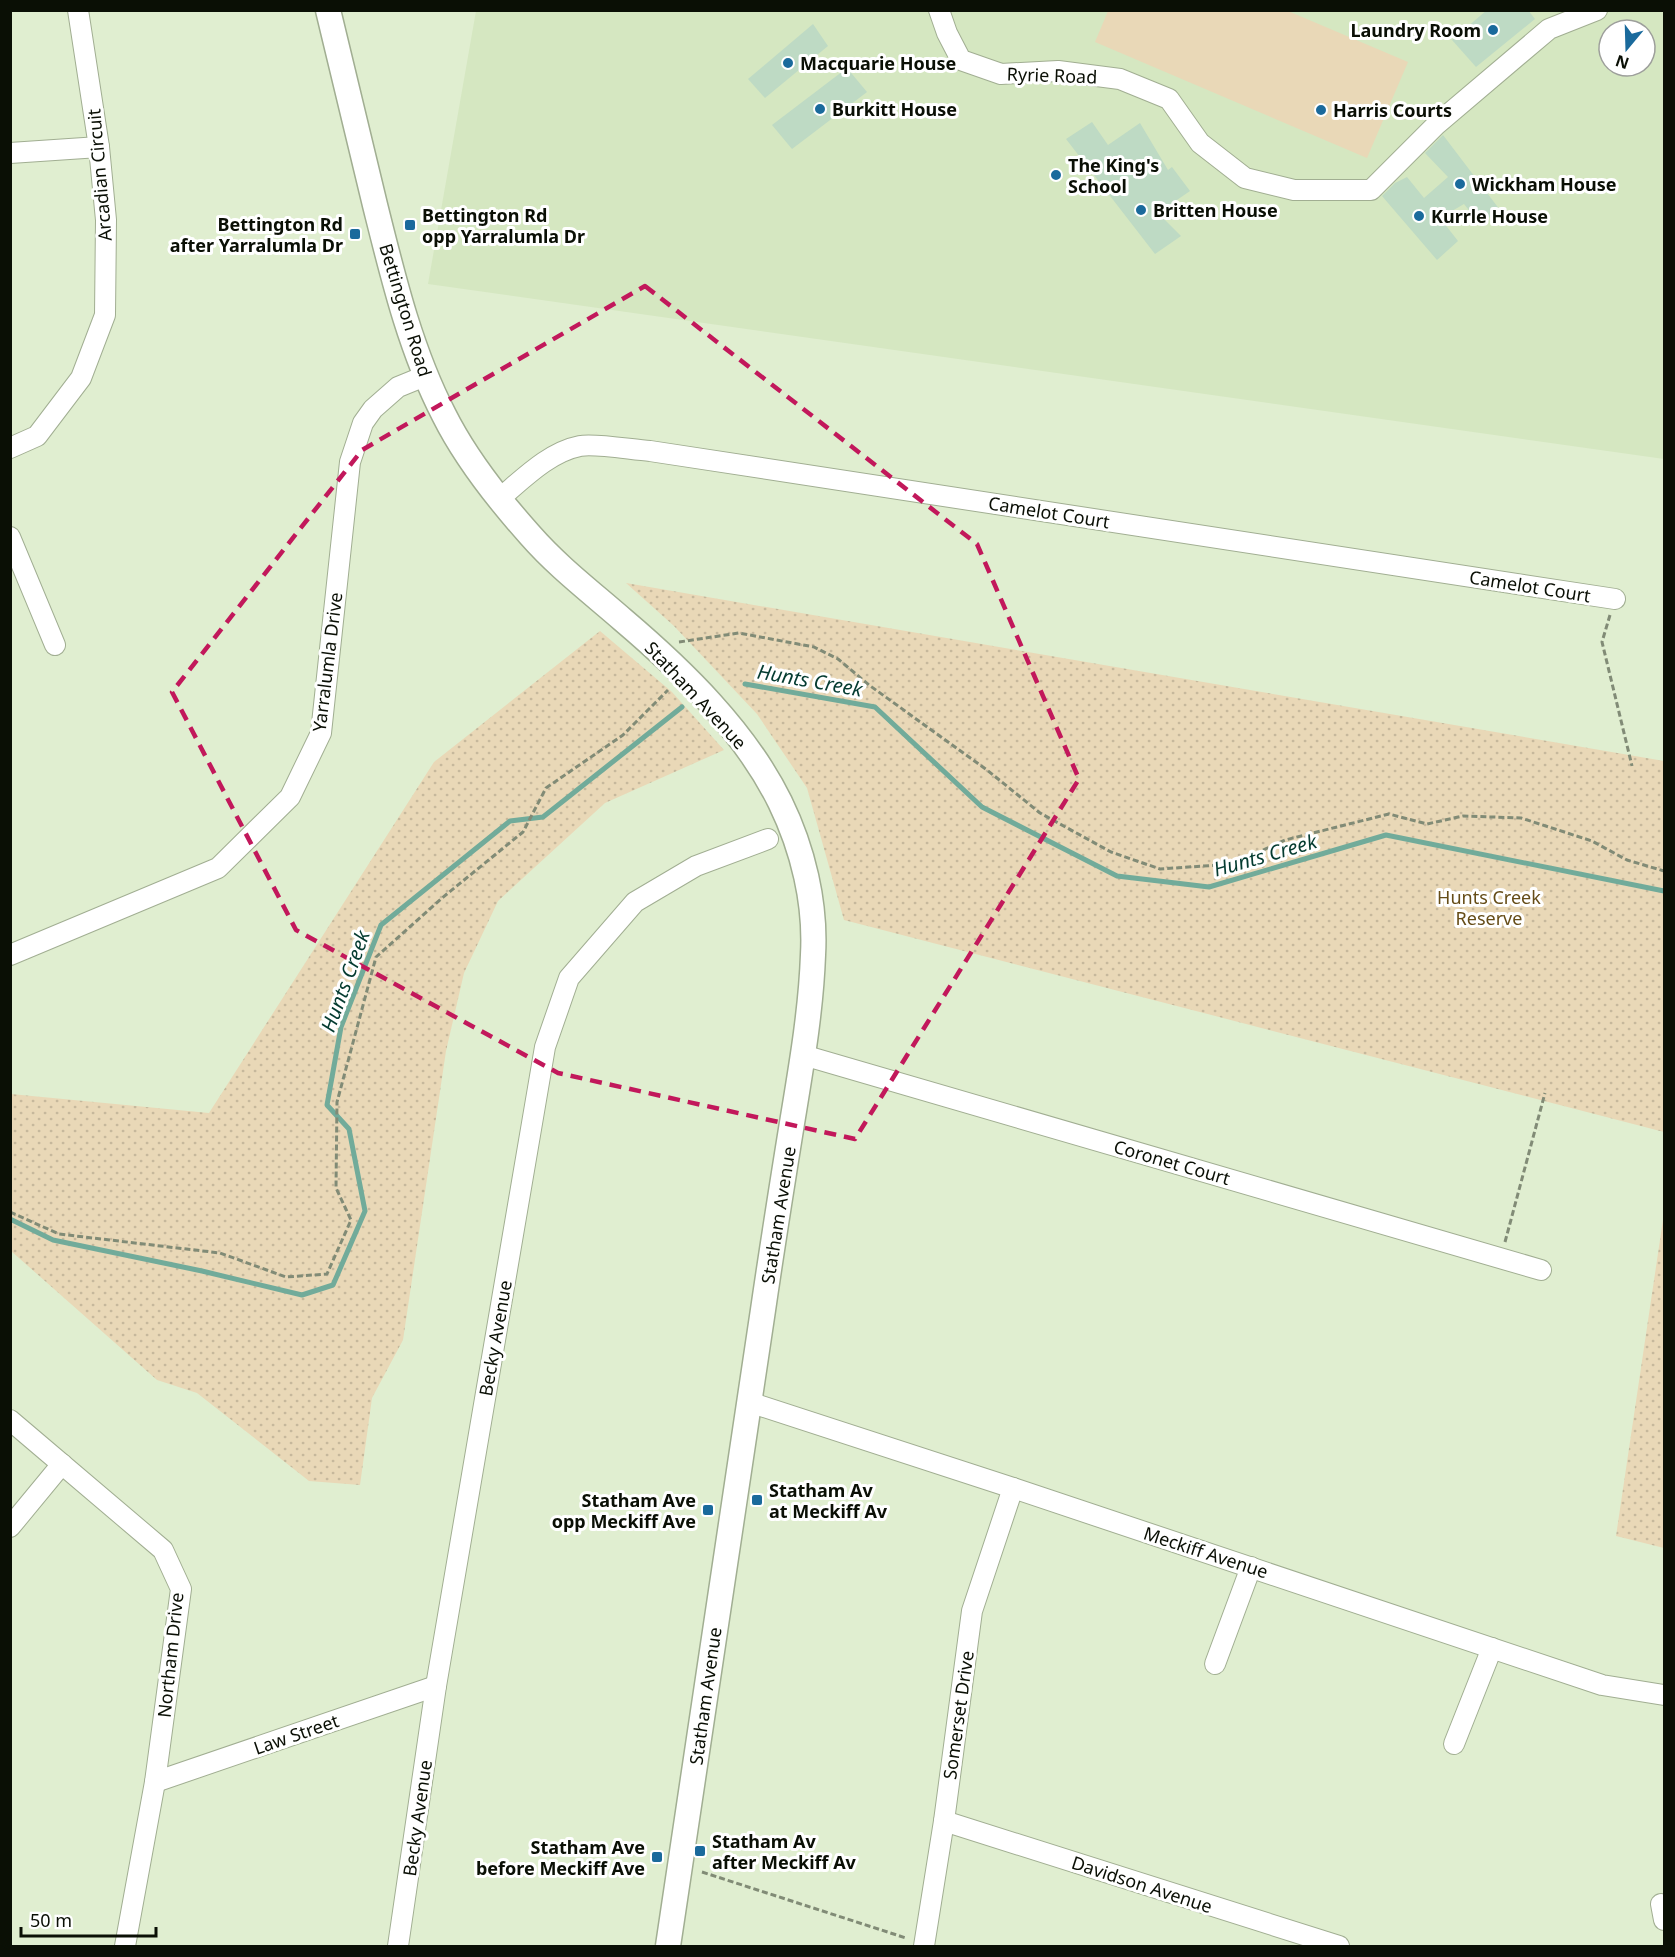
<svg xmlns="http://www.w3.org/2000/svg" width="1675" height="1957" font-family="'Noto Sans',sans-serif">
  <defs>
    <pattern id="green-dots" width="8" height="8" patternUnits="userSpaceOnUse" patternTransform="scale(1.5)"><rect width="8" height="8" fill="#e9d8b7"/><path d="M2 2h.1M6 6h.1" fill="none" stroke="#c6b89c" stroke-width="1.8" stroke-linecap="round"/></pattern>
  </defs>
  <rect width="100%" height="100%" fill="#e0eed0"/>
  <path fill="#d5e7c1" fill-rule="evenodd" d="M476 11H1664V459L428 284ZM1609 30H1645V66H1609Z"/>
  <g fill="url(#green-dots)">
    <path d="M626 583 1664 761V1132L844 920 807 788 757 714 674 626Z"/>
    <path d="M600 631 672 692 724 750 605 803 498 901 464 973 446 1051 403 1340 372 1398 360 1485 309 1481 197 1393 157 1380 11 1251V1094L209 1113 434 762Z"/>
    <path d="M1664 1213V1548L1616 1536Z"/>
  </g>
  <path fill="#e9d8b7" d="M1108 11H1288L1408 62 1367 158 1095 42Z"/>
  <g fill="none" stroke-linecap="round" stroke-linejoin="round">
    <g stroke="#71ab9a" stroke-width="5">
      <path d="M745 684 875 707 982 807 1117 876 1209 887 1386 835 1664 891"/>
      <path d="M10 1219 53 1240 202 1271 302 1295 333 1285 365 1211 349 1129 327 1105 341 1027 381 925 510 821 543 817 682 707"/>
    </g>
  </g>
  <g fill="#bedac4">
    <path d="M1487 10H1528L1535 19 1476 67 1452 40Z"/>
    <path d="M813 24 828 46 765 98 748 79Z"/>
    <path d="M847 68 867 92 792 149 772 125Z"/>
    <path d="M1092 122 1108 145 1140 123 1168 170 1172 167 1190 191 1158 213 1181 236 1155 254 1066 139Z"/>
    <path d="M1443 135 1500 210 1480 224 1464 204 1440 218 1458 241 1437 260 1382 196 1395 183 1407 177 1424 198 1448 177 1425 153Z"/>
  </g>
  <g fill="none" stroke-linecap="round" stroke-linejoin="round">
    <g stroke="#a1ae92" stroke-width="22">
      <g id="minor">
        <path d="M939 10 947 33 961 60 1001 74 1058 71 1120 79 1169 99 1200 143 1245 178 1294 190H1371L1437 124 1549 29 1597 10"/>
        <path d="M10 153 99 147"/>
        <path d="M10 448 37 436 81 378 105 315 106 220 99 147 78 10"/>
        <path d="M499 499C523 479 549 452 580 446 595 443 633 450 650 451L1615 599"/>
        <path d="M10 537 55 645"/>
        <path d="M10 955 218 868 290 797 321 733 350 462 363 423 373 409 398 387 425 376"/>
        <path d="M803 1055 1541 1270"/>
        <path d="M749 1402 1013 1488 1602 1685 1664 1695"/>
        <path d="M10 1420 163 1550 181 1589 155 1782 125 1946"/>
        <path d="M10 1527 62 1464"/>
        <path d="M1215 1664 1251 1567"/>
        <path d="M1454 1744 1492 1648"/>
        <path d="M155 1782 436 1686"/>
        <path d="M944 1821 1339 1946"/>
        <path d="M1661 1904 1664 1920"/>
        <path d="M398 1946 436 1686 545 1047 569 978 635 902 696 866 768 839"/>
        <path d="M924 1946 944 1821 972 1611 1013 1488"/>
      </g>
    </g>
    <g stroke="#a1ae92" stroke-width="27">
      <path id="major" d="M328 10C344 75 359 140 375 205 393 277 410 349 444 415 466 459 497 498 530 535 558 567 591 592 623 620 683 671 745 731 780 802 803 849 816 903 813 955 811 1011 801 1068 792 1123 782 1185 772 1248 763 1310 730 1522 699 1734 668 1946"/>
    </g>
    <g stroke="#818b76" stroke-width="3" stroke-dasharray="6 3" stroke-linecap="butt">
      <path d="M1610 615 1602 642 1632 766"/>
      <path d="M679 642 739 633 814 647 838 659 869 685 987 770 1040 813 1111 852 1160 869 1233 864 1285 840 1389 814 1427 824 1463 816 1521 818 1592 841 1627 860 1664 871"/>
      <path d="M10 1212 59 1234 220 1253 286 1277 327 1274 351 1220 336 1188 337 1102 376 957 442 898 523 832 546 788 623 735 668 690"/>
      <path d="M1505 1242 1545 1093"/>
      <path d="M702 1872 906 1938"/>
    </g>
    <use href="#minor" stroke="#fff" stroke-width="20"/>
    <use href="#major" stroke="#fff" stroke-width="24"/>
  </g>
  <path fill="none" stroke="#c2185b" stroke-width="4.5" stroke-dasharray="12 8" stroke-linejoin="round" d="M645 286 977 544 1079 779 855 1139 558 1073 296 930 172 692 362 450Z"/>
  <g fill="#1a6a9c" stroke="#fff" stroke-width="2">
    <circle cx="1493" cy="30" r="6"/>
    <circle cx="788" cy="63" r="6"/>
    <circle cx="820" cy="109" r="6"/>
    <circle cx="1321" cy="110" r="6"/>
    <circle cx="1056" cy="175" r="6"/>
    <circle cx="1460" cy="184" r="6"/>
    <circle cx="1141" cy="210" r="6"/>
    <circle cx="1419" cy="216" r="6"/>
    <rect x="404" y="219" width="12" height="12" rx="3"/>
    <rect x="349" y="228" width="12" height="12" rx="3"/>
    <rect x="751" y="1494" width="12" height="12" rx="3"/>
    <rect x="702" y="1504" width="12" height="12" rx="3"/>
    <rect x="694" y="1845" width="12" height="12" rx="3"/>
    <rect x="651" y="1851" width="12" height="12" rx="3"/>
  </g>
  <g text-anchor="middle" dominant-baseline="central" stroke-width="6" stroke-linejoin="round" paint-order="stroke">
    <g font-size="18" font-weight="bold" fill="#0a0f05" stroke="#fff" text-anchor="start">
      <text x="1481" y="30" text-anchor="end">Laundry Room</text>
      <text x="800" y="63">Macquarie House</text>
      <text x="832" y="109">Burkitt House</text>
      <text x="1333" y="110">Harris Courts</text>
      <text x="1068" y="165">The King's<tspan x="1068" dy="21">School</tspan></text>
      <text x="1472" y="184">Wickham House</text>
      <text x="1153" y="210">Britten House</text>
      <text x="422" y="215">Bettington Rd<tspan x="422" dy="21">opp Yarralumla Dr</tspan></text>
      <text x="1431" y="216">Kurrle House</text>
      <text x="343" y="224" text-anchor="end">Bettington Rd<tspan x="343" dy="21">after Yarralumla Dr</tspan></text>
      <text x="769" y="1490">Statham Av<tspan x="769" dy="21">at Meckiff Av</tspan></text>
      <text x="696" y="1500" text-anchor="end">Statham Ave<tspan x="696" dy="21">opp Meckiff Ave</tspan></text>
      <text x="712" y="1841">Statham Av<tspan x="712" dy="21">after Meckiff Av</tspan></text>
      <text x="645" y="1847" text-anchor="end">Statham Ave<tspan x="645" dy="21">before Meckiff Ave</tspan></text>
    </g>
    <g font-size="18" fill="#0a0f05" stroke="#fff">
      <text transform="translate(1052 75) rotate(2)">Ryrie Road</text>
      <text transform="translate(99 175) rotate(-95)">Arcadian Circuit</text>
      <text transform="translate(406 310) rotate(73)">Bettington Road</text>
      <text transform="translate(1049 512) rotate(9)">Camelot Court</text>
      <text transform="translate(1530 586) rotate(9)">Camelot Court</text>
      <text transform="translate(327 662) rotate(-83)">Yarralumla Drive</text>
      <text transform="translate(696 695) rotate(47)">Statham Avenue</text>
      <text transform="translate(1172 1162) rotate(16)">Coronet Court</text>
      <text transform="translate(778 1215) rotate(-81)">Statham Avenue</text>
      <text transform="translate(495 1338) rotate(-80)">Becky Avenue</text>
      <text transform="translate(1206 1552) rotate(18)">Meckiff Avenue</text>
      <text transform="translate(170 1655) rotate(-84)">Northam Drive</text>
      <text transform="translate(705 1696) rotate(-82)">Statham Avenue</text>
      <text transform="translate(958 1715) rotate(-82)">Somerset Drive</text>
      <text transform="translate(296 1734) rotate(-19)">Law Street</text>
      <text transform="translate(417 1818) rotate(-82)">Becky Avenue</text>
      <text transform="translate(1142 1884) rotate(18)">Davidson Avenue</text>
    </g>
    <g font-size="18" fill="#654c17" stroke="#fff">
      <text x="1489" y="897">Hunts Creek<tspan x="1489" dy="21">Reserve</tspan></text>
    </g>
    <g font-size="20" font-style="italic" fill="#043b30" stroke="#fff">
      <text transform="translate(810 680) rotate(10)">Hunts Creek</text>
      <text transform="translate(1265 855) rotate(-16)">Hunts Creek</text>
      <text transform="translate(345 981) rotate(-70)">Hunts Creek</text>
    </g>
  </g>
  <rect width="1675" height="1957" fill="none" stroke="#0a0f05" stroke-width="24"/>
  <g transform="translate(1627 48) rotate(199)"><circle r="28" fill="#ffffff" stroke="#9d9f9b" stroke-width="1.5"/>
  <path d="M0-4.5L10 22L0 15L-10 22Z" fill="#1a6a9c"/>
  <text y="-9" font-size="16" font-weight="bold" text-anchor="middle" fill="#0a0f05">N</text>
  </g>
  <path d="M21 1927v9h135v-9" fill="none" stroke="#0a0f05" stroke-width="3"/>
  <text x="30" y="1927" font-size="18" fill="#0a0f05" stroke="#ffffff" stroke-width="4.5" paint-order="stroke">50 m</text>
</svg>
